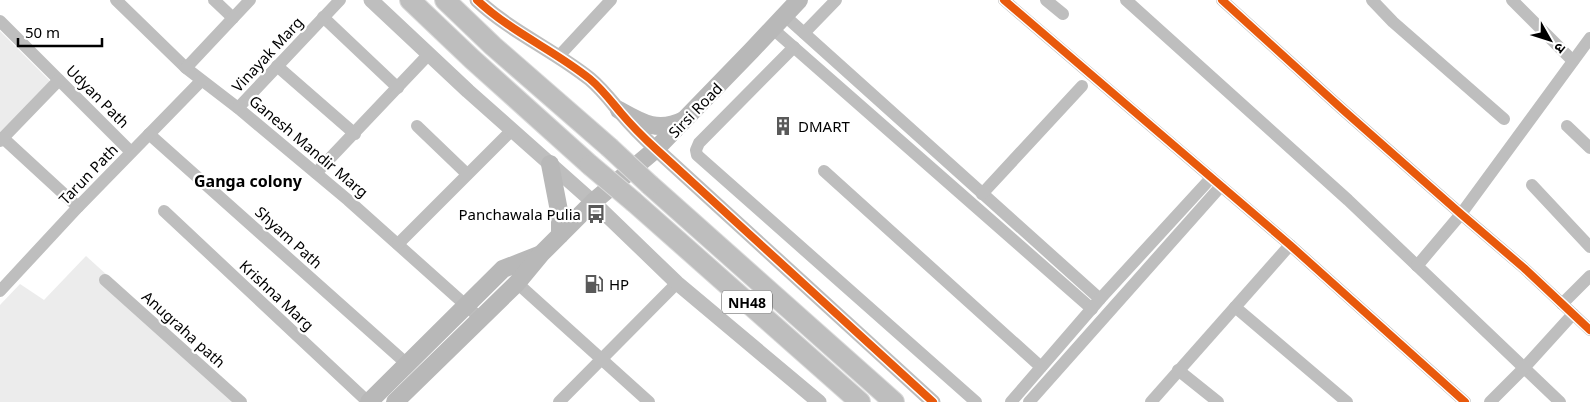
<svg xmlns="http://www.w3.org/2000/svg" width="1590" height="402" font-family="'Noto Sans','Noto Sans Devanagari',sans-serif">
  <rect width="100%" height="100%" fill="#fff"/>
  <g fill="#ececec">
    <path d="M0 31 51 82 0 134Z"/>
    <path d="M86 256 247 402H0V305L20 284 44 300Z"/>
  </g>
  <g fill="none" stroke-linecap="round" stroke-linejoin="round">
    <g stroke="#dbdbdb" stroke-width="22">
      <g id="trunk">
        <path d="M410 0 472 59 590 165"/>
        <path d="M445 0 493 46 609 147"/>
        <path d="M650 185 894 402"/>
        <path d="M634 202 860 402"/>
      </g>
    </g>
    <g stroke="#bebebe" stroke-width="12">
      <path d="M116 0 186 68 238 108 348 200 480 318"/>
      <path d="M214 0 233 18"/>
      <path d="M1004 0 1290 245 1465 402"/>
      <path d="M1046 0 1063 14"/>
      <path d="M1126 0 1348 200 1560 402"/>
      <path d="M1222 0 1342 109 1461 214 1524 268 1590 330"/>
      <path d="M1372 0 1393 22 1504 119"/>
      <path d="M1512 0 1573 61"/>
      <path d="M785 16 1100 299"/>
      <path d="M323 17 398 88"/>
      <path d="M0 21 131 152"/>
      <path d="M773 29 1092 309"/>
      <path d="M804 33 836 0"/>
      <path d="M794 47 699 143 696 150 697 155 976 402"/>
      <path d="M558 57 611 0"/>
      <path d="M277 66 355 134"/>
      <path d="M186 68 250 0"/>
      <path d="M238 108 340 0"/>
      <path d="M417 126 467 174"/>
      <path d="M1567 126 1590 148"/>
      <path d="M149 134 407 364"/>
      <path d="M3 138 78 207"/>
      <path d="M0 141 59 80"/>
      <path d="M824 171 1041 367"/>
      <path d="M316 173 429 54"/>
      <path d="M1532 185 1590 247"/>
      <path d="M982 194 1082 86"/>
      <path d="M164 211 368 402"/>
      <path d="M398 244 512 130"/>
      <path d="M1417 266 1461 214 1590 38"/>
      <path d="M105 280 241 402"/>
      <path d="M517 283 649 402"/>
      <path d="M0 291 78 207 201 81"/>
      <path d="M1562 304 1590 276"/>
      <path d="M1235 307 1347 402"/>
      <path d="M1178 370 1218 402"/>
      <path d="M559 402 677 283"/>
      <path d="M1011 402 1100 299 1211 178"/>
      <path d="M1029 402 1221 186"/>
      <path d="M1151 402 1290 245"/>
      <path d="M1490 402 1524 368 1573 314"/>
    </g>
    <g stroke="#bebebe" stroke-width="15">
      <path d="M371 0 468 91 593 202 677 283 819 402"/>
      <path d="M477 0C511 32 554 50 590 79 602 89 611 101 621 113 632 126 644 138 656 149L933 402"/>
    </g>
    <g stroke="#b8b8b8" stroke-width="18">
      <path d="M619 110C642 123 658 133 684 120"/>
      <path d="M550 164 560 216V235"/>
      <path d="M369 402 503 269 539 255"/>
      <path d="M395 402 517 283 541 254 593 202 656 149 752 50 799 0"/>
    </g>
    <use href="#trunk" stroke="#bebebe" stroke-width="20"/>
    <g stroke="#dbdbdb" stroke-width="22" stroke-linecap="butt">
      <g id="trunk-bridge">
        <path d="M609 147 650 185"/>
        <path d="M590 165 634 202"/>
      </g>
    </g>
    <use href="#trunk-bridge" stroke="#bebebe" stroke-width="20"/>
    <g stroke="#fff" stroke-width="11">
      <g id="cycleway">
        <path d="M477 0C511 32 554 50 590 79 602 89 611 101 621 113 632 126 644 138 656 149L933 402"/>
        <path d="M1004 0 1290 245 1465 402"/>
        <path d="M1222 0 1342 109 1461 214 1524 268 1590 330"/>
      </g>
    </g>
    <use href="#cycleway" stroke="#e8590c" stroke-width="8"/>
  </g>
  <defs>
    <g id="building-bare" transform="scale(1.5)"><path d="M-4-6H4V6H1V3H-1V6H-4ZM-2.5-4.3h1.7v1.8h-1.7ZM.8-4.3h1.7v1.8H.8ZM-2.5-1h1.7V.8h-1.7ZM.8-1h1.7V.8H.8Z" fill="#595959" stroke="#fff" stroke-width="2.5" paint-order="stroke"/></g>
    <g id="bus-bare" transform="scale(1.5)"><path d="M-5-6H5V4H4V6H2V4H-2V6H-4V4H-5ZM-3.5-4V0h7V-4ZM-3.5 1.2v1.5H-2V1.2ZM2 1.2v1.5H3.5V1.2Z" fill="#595959" stroke="#fff" stroke-width="2.5" paint-order="stroke"/></g>
    <g id="fuel-bare" transform="scale(1.5)"><path d="M-5.5-6h7V0h2V4h1.3V-2.5L3-4.5l.8-.8L6-3V5H2.5V1h-1V6h-7ZM-4.2-4.7v3.2H.2V-4.7Z" fill="#595959" stroke="#fff" stroke-width="2.5" paint-order="stroke"/></g>
  </defs>
  <g fill-rule="evenodd">
    <use href="#building-bare" x="783" y="126"/>
    <use href="#bus-bare" x="596" y="214"/>
    <use href="#fuel-bare" x="594" y="284"/>
  </g>
  <g text-anchor="middle" dominant-baseline="central" stroke-width="4.5" stroke-linejoin="round" paint-order="stroke">
    <rect fill="#fff" stroke="#4c4c4c" stroke-width="1" x="722" y="290.5" width="50" height="23" rx="4"/>
    <g font-size="14" font-weight="bold" fill="#000">
      <text x="747" y="302">NH48</text>
    </g>
    <g font-size="15" fill="#000" stroke="#fff">
      <text transform="translate(267 54) rotate(-47)">Vinayak Marg</text>
      <text transform="translate(98 96) rotate(45)">Udyan Path</text>
      <text transform="translate(695 110) rotate(-46)">Sirsi Road</text>
      <text transform="translate(309 146) rotate(40)">Ganesh Mandir Marg</text>
      <text transform="translate(88 174) rotate(-46)">Tarun Path</text>
      <text transform="translate(289 237) rotate(42)">Shyam Path</text>
      <text transform="translate(277 295) rotate(43)">Krishna Marg</text>
      <text transform="translate(184 329) rotate(42)">Anugraha path</text>
    </g>
    <g font-size="15" fill="#000" stroke="#fff" text-anchor="start">
      <text x="798" y="126">DMART</text>
      <text x="581" y="214" text-anchor="end">Panchawala Pulia</text>
      <text x="609" y="284">HP</text>
    </g>
    <g font-size="16" font-weight="bold" fill="#000" stroke="#fff">
      <text x="248" y="181">Ganga colony</text>
    </g>
  </g>
  <g transform="translate(1550 40) rotate(129)" stroke="#ffffff" stroke-width="4" paint-order="stroke">
  <path d="M0-4L9 19L0 12L-9 19Z" fill="#000000"/>
  <text y="-8" font-size="14" font-weight="bold" text-anchor="middle" fill="#000000">उ</text>
  </g>
  <path d="M18 38v8h84v-8" fill="none" stroke="#000000" stroke-width="2.5"/>
  <text x="25" y="38" font-size="15" fill="#000000" stroke="#ffffff" stroke-width="4" paint-order="stroke">50 m</text>
</svg>
